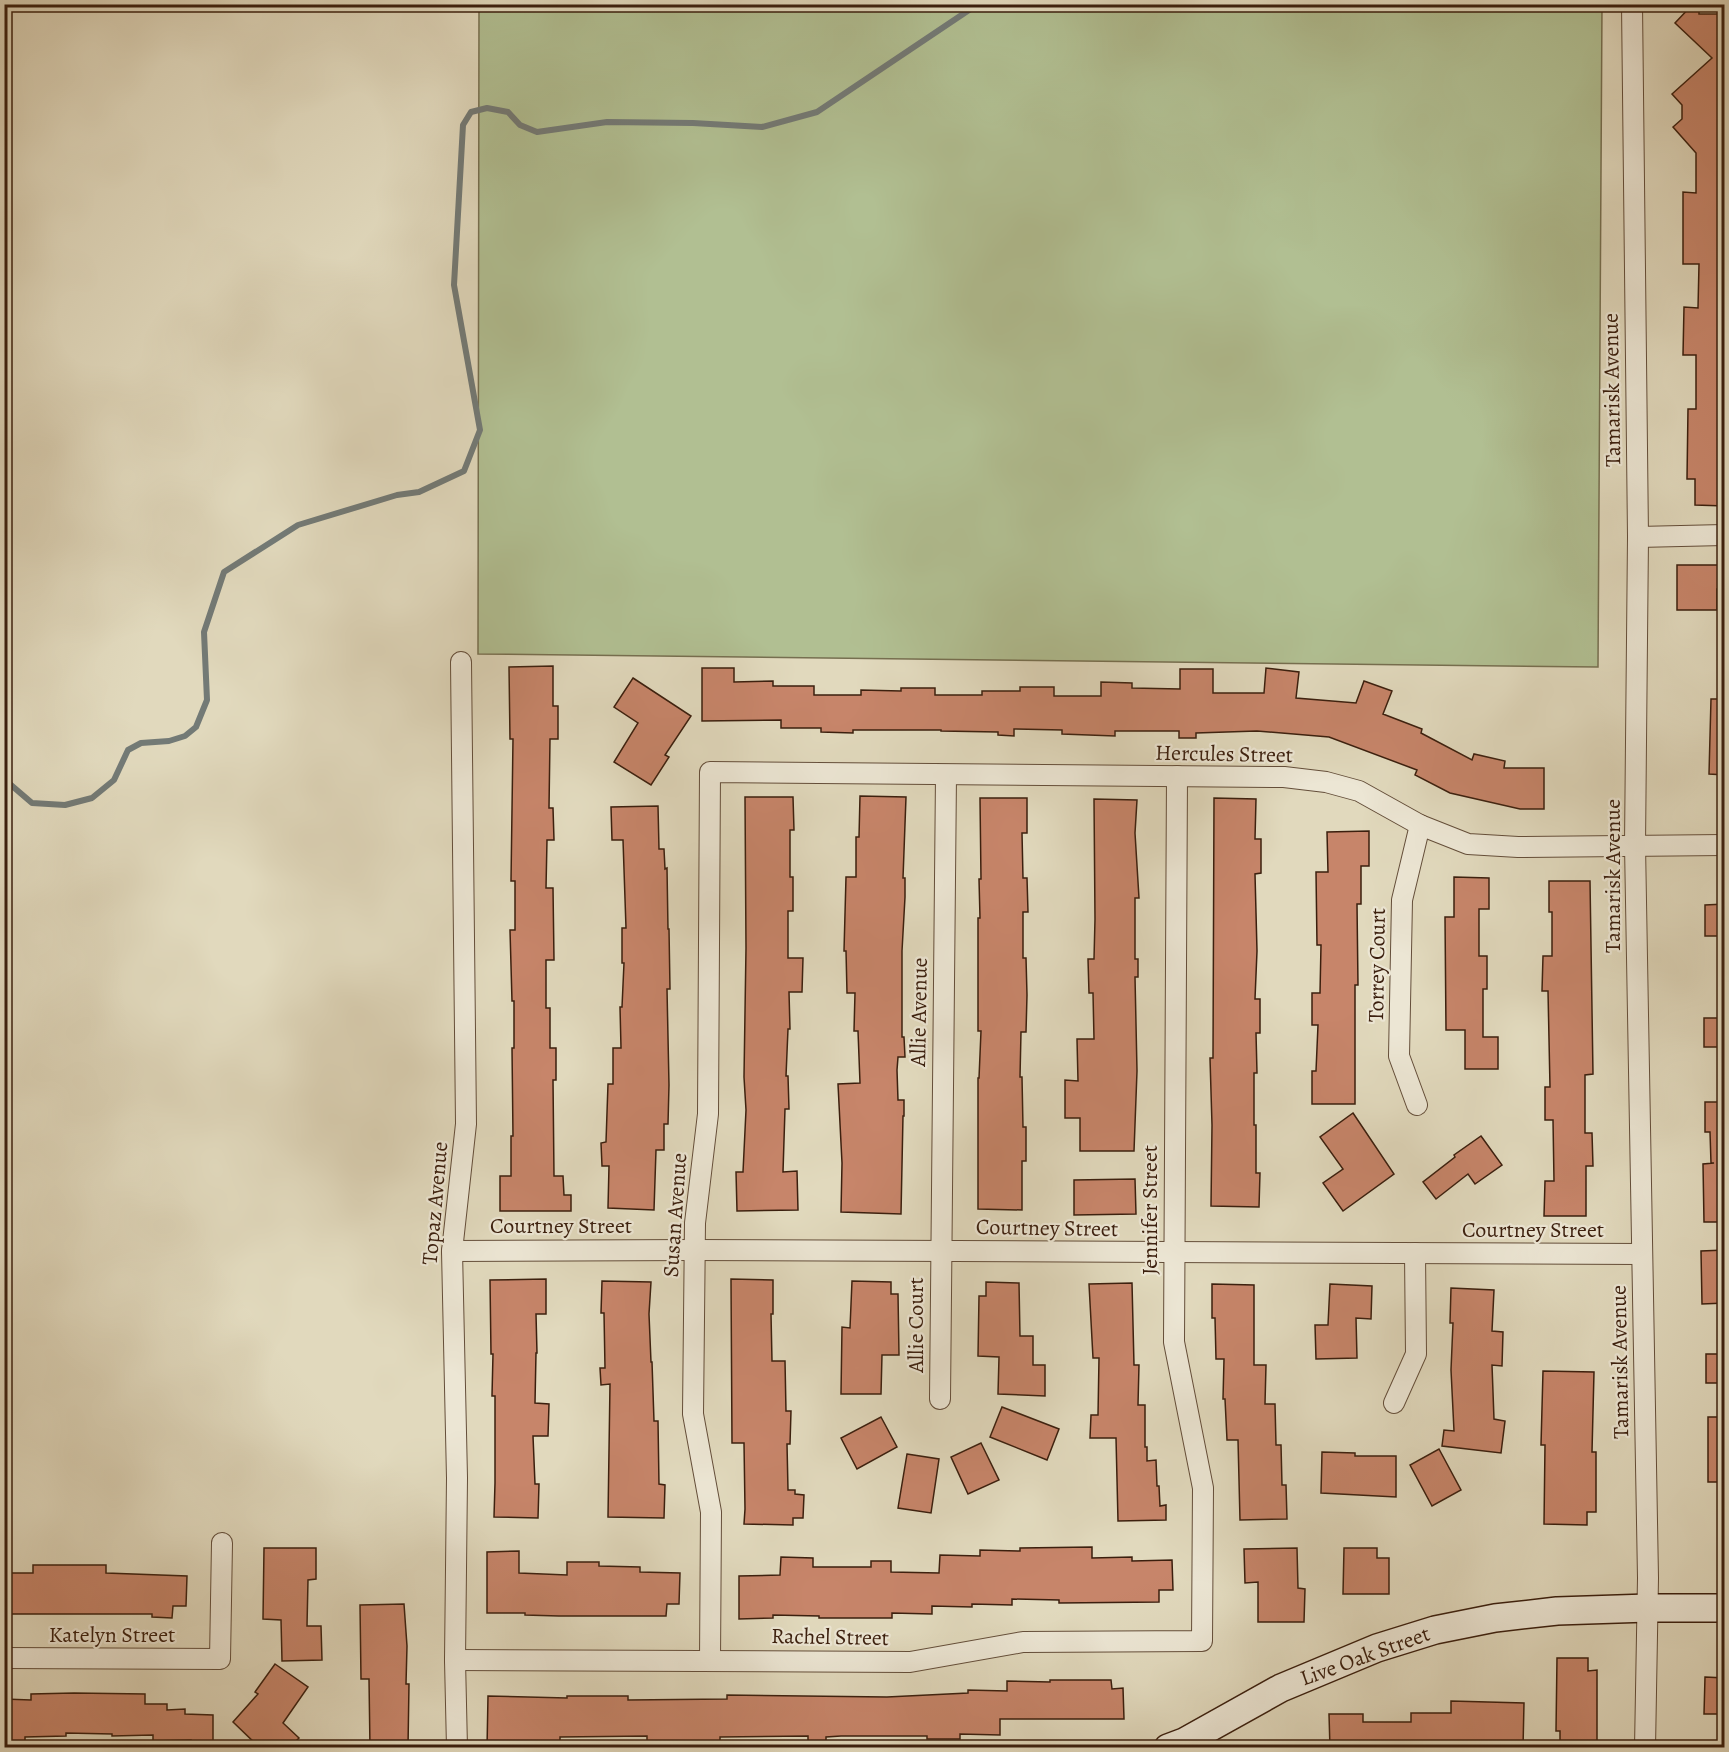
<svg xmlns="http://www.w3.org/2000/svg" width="1729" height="1752" font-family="Alegreya,serif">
  <rect width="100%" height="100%" fill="#e1d9bd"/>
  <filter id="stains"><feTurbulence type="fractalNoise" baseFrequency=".00333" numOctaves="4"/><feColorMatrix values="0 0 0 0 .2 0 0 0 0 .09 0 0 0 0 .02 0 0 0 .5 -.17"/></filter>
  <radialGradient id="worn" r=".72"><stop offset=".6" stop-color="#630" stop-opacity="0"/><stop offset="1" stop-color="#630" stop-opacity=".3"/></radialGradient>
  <path fill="#b1bf92" stroke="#766f50" stroke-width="1.5" d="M479 5H1602L1598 667 478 654Z"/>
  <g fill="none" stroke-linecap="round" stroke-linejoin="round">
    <path stroke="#737a76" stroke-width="6" d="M4 779 32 803 65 805 92 798 114 780 128 750 141 743 169 741 185 736 196 727 207 700 204 632 224 572 298 525 397 495 419 492 464 471 480 430 454 285 463 125 471 112 487 108 508 112 520 125 537 132 607 122 693 123 762 127 817 112 978 4"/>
  </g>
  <g fill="#c7856a" stroke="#3b1f0e" stroke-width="1.5">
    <path d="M1693 4H1699V14H1725V506L1695 505V479H1687L1688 409H1696V355H1683L1684 307 1698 308 1699 264H1683V192L1696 193V153L1673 127 1682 119V105L1672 94 1712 58 1675 23Z"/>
    <path d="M1677 565H1725V589H1717V610H1677Z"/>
    <path d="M553 666V706H558V739H550L549 808H553L554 840H547L546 888H553L554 960H546V1008H550V1048H556V1080H553L554 1176H563L564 1195H571V1211H500V1176H511V1136H513L512 1048H514V1001H512L510 930H515V881H511L513 739H510L509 667Z"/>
    <path d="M702 668H734V682L773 681V686H814V695H861V690L901 691V688H935V695H982V691H1020V687H1054V696H1101V682L1132 683V688L1180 689V669H1213V693H1264L1266 668 1299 672 1296 698 1356 703 1364 681 1392 691 1383 714 1422 729 1421 733 1472 760 1474 754 1505 761 1504 768H1544V809H1520L1450 793 1415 775 1417 770 1329 737 1257 731 1196 733V738H1179V731H1115V736L1062 734V730L1014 729V736L998 735V732L941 731V730H853V733L821 732V728H781V720L702 721Z"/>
    <path d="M633 678 691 716 665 755 669 757 651 785 614 762 638 723 614 707Z"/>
    <path d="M1711 699H1725V775L1709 774Z"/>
    <path d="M860 796 906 797 903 878H905V897L902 951V1037H904L905 1057H898L897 1070 898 1100H904V1116H903L901 1214 841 1212 842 1163 838 1084 860 1083 858 1031H854L855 993H847L846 951H844L846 877H856V837H859Z"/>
    <path d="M745 797H793L794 830H790V877H793V911H788V958H803L802 992H789L790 1029H788L786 1076H788L789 1109H785L783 1172 797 1171 798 1210 737 1211 736 1172H743L746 1110 744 1077 746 948Z"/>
    <path d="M980 798H1027V833H1022L1023 878H1027L1028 912H1023V958H1026L1027 995 1026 1032H1021L1020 1077H1022L1023 1127H1026V1161H1022V1210L978 1209V1078H979L981 1031H978V918H980L979 879H981Z"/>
    <path d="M1214 798 1256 799 1255 839H1261V873L1255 874 1257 951 1255 999H1260V1033H1256L1257 1073H1254V1125H1256V1173H1260L1259 1207 1211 1206 1212 1125 1210 1058H1213Z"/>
    <path d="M1094 799 1137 800 1135 833 1139 898H1135V959H1138V977H1135L1137 1071 1134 1151H1080V1118H1065V1080L1078 1081 1077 1039H1094L1093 993H1089L1088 959H1094L1095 919Z"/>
    <path d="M658 806 659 849H664L665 869 667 868 668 929H669L670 989H667L669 1085 668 1124H664V1150H656L654 1210 608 1208 609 1166H602L601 1143 606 1142 608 1084H613V1048H621L620 1007H622L624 963H622V928H626L623 840H612L611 807Z"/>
    <path d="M1369 831V866H1361V904H1357L1358 985H1355V1104H1312V1071H1316L1318 1025H1312V993H1320L1321 945H1317L1316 872H1328L1327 832Z"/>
    <path d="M1454 877 1489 878V909H1479V956H1487V989H1483V1037H1498V1069H1465V1030H1446L1445 917H1454Z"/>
    <path d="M1549 881H1590L1593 1074 1585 1075V1133H1592L1593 1166H1586V1216H1544L1545 1181H1554L1553 1120H1545V1087H1550L1548 991H1542L1543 956H1552V912H1549Z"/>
    <path d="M1725 904V936H1705V905Z"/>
    <rect x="1704" y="1018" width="21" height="29"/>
    <path d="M1705 1102H1725V1222H1704L1703 1164 1714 1163H1711L1710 1132H1705Z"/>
    <path d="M1353 1113 1394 1174 1343 1211 1323 1183 1343 1169 1320 1137Z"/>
    <path d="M1481 1136 1502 1165 1475 1184 1468 1174 1436 1199 1423 1182 1455 1157 1454 1155Z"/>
    <path d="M1135 1179 1136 1214 1074 1215V1180Z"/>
    <path d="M1725 1250V1303L1702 1304 1701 1251Z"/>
    <path d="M546 1279V1314H536L537 1353H536L535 1403 549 1404 548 1436H533L535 1484H539L538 1518 494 1517 495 1483V1396H492L493 1354H491L490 1280Z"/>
    <path d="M731 1279 773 1280V1314H771L772 1361H785L786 1411H791L790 1444H787L788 1490H795V1494L804 1495 803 1518H793V1525L744 1524 745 1509 744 1443H732Z"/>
    <path d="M602 1281 651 1282 649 1314 651 1362H652L654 1421H658L659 1484 665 1485 664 1518 608 1517 610 1384 601 1385 600 1368H605L604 1313H601Z"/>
    <path d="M852 1281 891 1282V1294H898L899 1355H882L881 1394H841L842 1327 850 1328Z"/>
    <path d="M986 1282 1019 1283 1020 1336H1033V1365H1045V1396L998 1394 999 1357 978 1356 979 1296H986Z"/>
    <path d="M1132 1283 1134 1365H1139L1138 1405H1145V1447H1147V1461L1156 1460 1157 1486H1159L1160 1506 1166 1505V1520L1118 1521 1116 1438H1090L1091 1415H1098L1099 1358H1093L1089 1284Z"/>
    <path d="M1212 1284 1254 1285V1365H1266L1265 1404H1275L1276 1445H1281L1282 1485H1286L1287 1519 1240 1520 1238 1440H1227L1225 1399H1223L1224 1359H1216L1215 1318H1212Z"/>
    <path d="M1330 1284 1372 1286 1371 1319 1356 1318 1357 1358 1316 1359 1315 1325H1328Z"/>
    <path d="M1451 1288 1494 1290 1492 1331 1503 1332 1502 1366 1492 1365 1494 1419 1505 1421 1501 1453 1442 1446 1444 1430 1454 1431 1451 1370 1453 1323H1450Z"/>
    <rect x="1706" y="1354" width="19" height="29"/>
    <path d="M1543 1371 1594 1372 1592 1452H1596V1512H1587V1525L1544 1524 1545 1445H1541Z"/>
    <path d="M1002 1407 1059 1429 1047 1460 990 1437Z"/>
    <path d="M881 1417 897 1447 857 1469 841 1438Z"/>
    <rect x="1708" y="1417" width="17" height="65"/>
    <path d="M981 1443 999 1480 968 1494 951 1457Z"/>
    <path d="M1439 1449 1461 1490 1432 1506 1410 1465Z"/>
    <path d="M1322 1452 1355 1453V1456H1396V1497L1321 1493Z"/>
    <path d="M907 1454 939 1459 931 1513 898 1508Z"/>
    <path d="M1092 1547V1558L1132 1557V1561L1172 1560 1173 1590H1159V1602L1059 1603V1600L1012 1599V1605L972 1604V1607L932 1606V1614L892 1613V1618H819V1616L773 1615V1618L739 1619V1576L780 1575 781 1557 813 1558V1567H871V1561H891V1572L939 1573 940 1555 980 1556V1550L1020 1551V1548Z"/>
    <path d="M264 1548H316V1579L308 1580 307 1626H321L322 1660 282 1661 281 1620 263 1619Z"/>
    <path d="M1297 1548 1298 1588 1305 1589 1304 1622H1258V1582L1245 1583 1244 1549Z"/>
    <path d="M1344 1548H1377V1558H1389V1594H1343Z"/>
    <path d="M519 1551V1573L567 1575V1562H599V1566L640 1567V1572L680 1573 679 1604H667L666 1616H559L525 1615V1613H487V1552Z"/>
    <path d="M33 1565H106V1573L187 1576 186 1606H173L172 1618 152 1617V1614H4V1573H33Z"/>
    <path d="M404 1604 407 1646 406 1684H409L408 1747 370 1748 369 1679H361L360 1605Z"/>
    <path d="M1557 1658H1588V1671L1597 1670V1748H1560V1731H1556Z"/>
    <path d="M275 1664 308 1687 283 1723 299 1738 289 1748H260L233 1722 258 1694 255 1692Z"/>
    <path d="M1705 1677 1725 1678V1714H1704Z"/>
    <path d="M1050 1680H1111L1112 1689 1123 1688 1124 1719H1000V1735L960 1734V1739H927V1736H841L826 1737V1746L808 1747V1736L720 1737V1746L687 1745V1741H647V1736L560 1737V1744L511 1743V1748H487L488 1696 567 1698V1696H628V1700L727 1699V1695L887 1697 968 1693V1690L1007 1691V1681L1050 1682Z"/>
    <path d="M74 1693 145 1694V1704H167V1710L185 1709V1714L213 1715V1748H191V1740L153 1741V1735L112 1736V1734L66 1733V1736L25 1737V1743H4V1699L31 1700V1694Z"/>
    <path d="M1451 1701 1524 1703 1523 1748H1330L1329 1714H1363V1722H1411V1713H1451Z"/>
  </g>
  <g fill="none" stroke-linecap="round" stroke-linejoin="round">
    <g stroke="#644e3a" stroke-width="22">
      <g id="street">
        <path d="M1632 4 1638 537 1635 845 1648 1578 1645 1748"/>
        <path d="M1638 537 1724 535"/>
        <path d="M1417 1105 1399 1056 1402 900 1420 825"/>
        <path d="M452 1251 694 1250 1642 1254"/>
        <path d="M940 1399 946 775"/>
        <path d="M1394 1403 1416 1354 1415 1253"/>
        <path d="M4 1658 220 1659 222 1543"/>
        <path d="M455 1660 910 1662 1023 1642 1202 1641 1203 1488 1174 1342 1177 776"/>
        <path d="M710 1660 711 1512 693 1414 695 1223 708 1114 710 772 1284 777 1326 782 1359 791 1420 825 1468 844 1518 847 1724 845"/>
        <path d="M457 1748 455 1660 457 1478 452 1251 466 1124 461 662"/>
      </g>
    </g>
    <g stroke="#3b1f0e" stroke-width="30">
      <path id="secondary" d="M1168 1748 1184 1742 1281 1688 1377 1648 1435 1630 1495 1618 1557 1611 1648 1608H1724"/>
    </g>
    <use href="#street" stroke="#ece6d4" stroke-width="20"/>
    <use href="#secondary" stroke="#ece6d4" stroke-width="27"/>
  </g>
  <g text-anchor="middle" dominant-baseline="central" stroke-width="4.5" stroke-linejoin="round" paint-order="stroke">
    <g font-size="22" fill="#3b1f0e" stroke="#ece6d4">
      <text transform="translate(1612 390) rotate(-91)">Tamarisk Avenue</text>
      <text transform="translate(1224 754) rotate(1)">Hercules Street</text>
      <text transform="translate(1613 876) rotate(-90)">Tamarisk Avenue</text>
      <text transform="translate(1377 965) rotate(-89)">Torrey Court</text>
      <text transform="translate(919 1012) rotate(-89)">Allie Avenue</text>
      <text transform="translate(435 1203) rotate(-85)">Topaz Avenue</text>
      <text transform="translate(1150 1210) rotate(-90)">Jennifer Street</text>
      <text transform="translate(675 1215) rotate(-86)">Susan Avenue</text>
      <text x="561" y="1226">Courtney Street</text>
      <text transform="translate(1047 1228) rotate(1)">Courtney Street</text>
      <text x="1533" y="1230">Courtney Street</text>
      <text transform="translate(916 1325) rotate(-90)">Allie Court</text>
      <text transform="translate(1620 1362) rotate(-91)">Tamarisk Avenue</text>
      <text x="112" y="1635">Katelyn Street</text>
      <text transform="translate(830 1637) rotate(1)">Rachel Street</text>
      <text transform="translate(1365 1656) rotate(-20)">Live Oak Street</text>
    </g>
  </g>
  <rect width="1729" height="1752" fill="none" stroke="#e1d9bd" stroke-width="24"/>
  <rect x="6" y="6" width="1717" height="1740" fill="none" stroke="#3b1f0e" stroke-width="3"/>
  <rect x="12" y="12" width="1705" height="1728" fill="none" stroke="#3b1f0e" stroke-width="1.5"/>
  <rect width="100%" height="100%" filter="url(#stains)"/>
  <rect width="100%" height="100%" fill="url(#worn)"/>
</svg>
